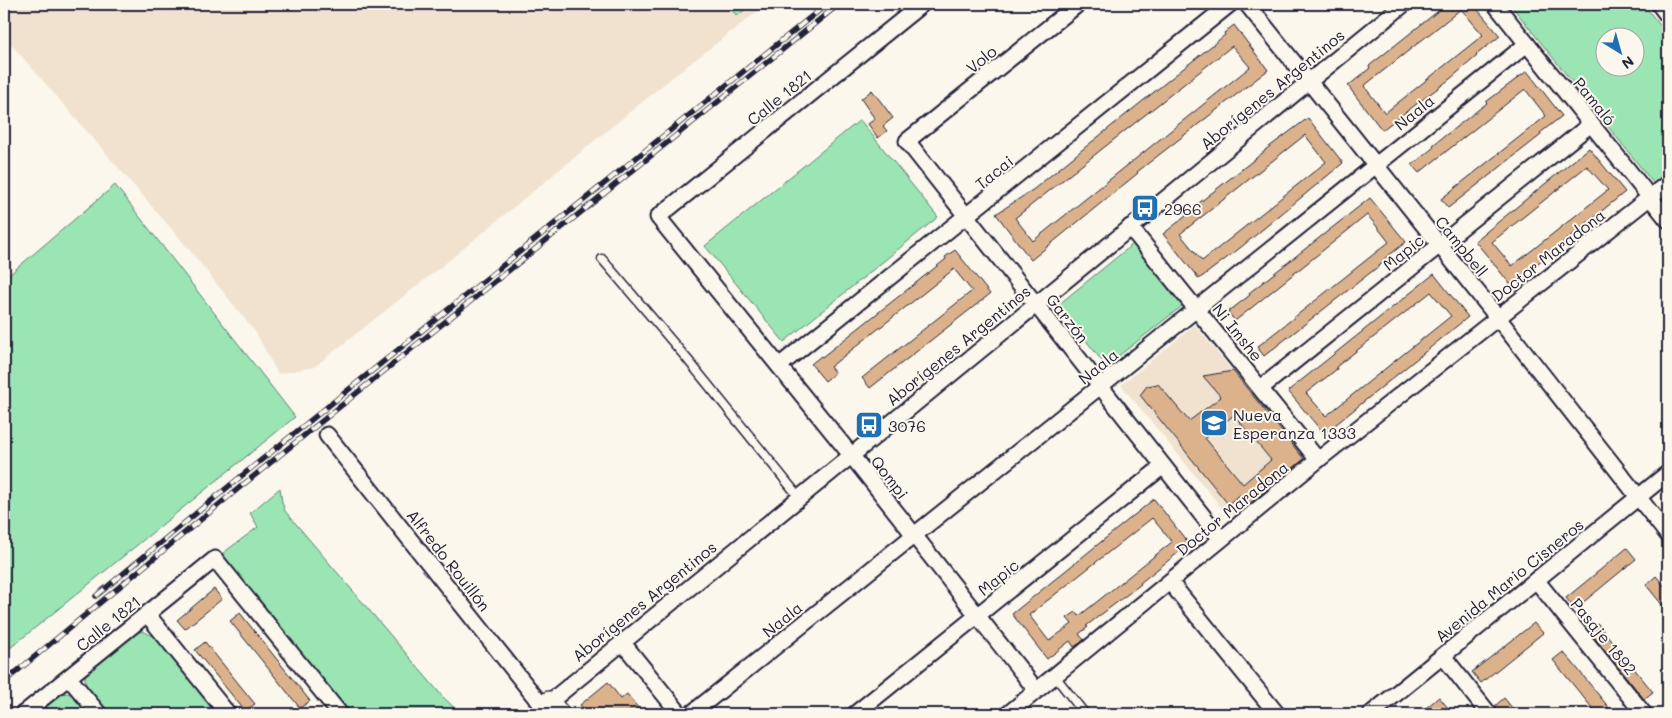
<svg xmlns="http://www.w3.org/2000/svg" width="1672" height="718" font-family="Mali,sans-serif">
  <rect width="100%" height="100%" fill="#fbf7ec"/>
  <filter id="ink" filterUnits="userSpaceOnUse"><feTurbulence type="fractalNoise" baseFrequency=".02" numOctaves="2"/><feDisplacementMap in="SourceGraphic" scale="10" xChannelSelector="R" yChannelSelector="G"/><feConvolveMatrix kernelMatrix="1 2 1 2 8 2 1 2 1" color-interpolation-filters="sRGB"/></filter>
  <g filter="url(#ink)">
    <g fill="#f1e2cf">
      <path d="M4 4H767L669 80 442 266 314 367 278 374 256 333 188 248 4 36Z"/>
      <path d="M1195 325 1306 461 1238 516 1225 512 1121 385Z"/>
    </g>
    <g fill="#9be4b3" stroke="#5e8377" fill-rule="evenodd">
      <path d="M727 4H752L737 16Z"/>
      <path d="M1510 4H1643L1668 35V172L1654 184ZM1604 38H1634V68H1604Z"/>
      <path d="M860 120 938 217 784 342 705 246Z"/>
      <path d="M115 185 295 417 4 653V279Z"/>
      <path d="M1133 244 1182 306 1106 366 1058 305Z"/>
      <path d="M280 488 282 502 285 511 443 697 461 714H344L219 556 258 527 250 513Z"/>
      <path d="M143 631 156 638 218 714H105C96 702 81 689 86 673L134 634Z"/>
      <path d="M67 693 74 695 93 714H34L58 695Z"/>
    </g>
    <g fill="#dbb28c" stroke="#22223b" fill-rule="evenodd">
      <path d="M1447 4H1473L1500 36 1476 55 1477 56 1450 79 1382 130 1348 86 1370 68 1369 66ZM1461 9 1483 35 1385 113 1364 86Z"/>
      <path d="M1234 25 1268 70 1137 172 1138 173 1031 260 996 214 1034 189 1088 145 1225 35 1224 33ZM1232 46 1250 67 1033 241 1015 218Z"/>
      <path d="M1527 71 1562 116 1540 133 1541 135 1448 208 1441 199 1546 116 1525 89 1419 173 1412 165 1434 147 1433 145 1487 103 1486 102Z"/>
      <path d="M872 90 893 118 883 126 887 131 878 138 868 124 875 119 861 99Z"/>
      <path d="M1308 118 1343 163 1240 248 1199 279 1163 234 1186 216 1185 214 1265 151V150ZM1305 135 1326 162 1202 261 1180 234Z"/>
      <path d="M1589 148 1625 192 1511 285 1475 241ZM1587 166 1608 190 1512 266 1492 242Z"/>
      <path d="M1370 198 1406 242 1383 260 1384 262 1264 356 1257 347 1389 242 1374 223 1367 215 1235 321 1228 312 1250 295 1249 293Z"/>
      <path d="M955 250 990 294 870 388 862 378 972 291 954 269 830 367 835 373 825 381 811 364 821 356 822 357 946 259 945 257Z"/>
      <path d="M1434 274 1468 317 1324 434 1288 391ZM1431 292 1451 316 1326 416 1306 393 1337 369 1336 367Z"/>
      <path d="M1233 371 1304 459 1248 505 1240 495 1228 504 1140 395 1147 386 1158 384 1189 421 1221 397 1203 376ZM1234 415 1271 460 1243 484 1205 438Z"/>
      <path d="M1154 499 1189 544 1140 583 1141 584 1086 626 1088 627 1079 634 1084 640 1074 647 1070 641 1047 659 1012 614ZM1152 518 1172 542 1079 616 1076 612 1067 618 1072 624 1049 641 1029 615Z"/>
      <path d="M1627 548 1636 559 1575 609 1566 598Z"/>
      <path d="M1656 576 1668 590V612L1646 585Z"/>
      <path d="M214 589 222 599 185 629 177 620Z"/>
      <path d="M240 613 310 701 300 708 230 621Z"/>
      <path d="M1534 623 1543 633 1481 683 1472 672Z"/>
      <path d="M1598 624 1653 692 1644 699 1589 631Z"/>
      <path d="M205 642 255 704 245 711 195 650Z"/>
      <path d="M1563 652 1572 662 1614 714H1597L1553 660Z"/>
      <path d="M608 682 621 699 627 694 643 714H588L580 705Z"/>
      <path d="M1439 697 1453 714H1431L1426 708Z"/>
      <path d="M1504 698 1517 714H1500L1495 706Z"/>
    </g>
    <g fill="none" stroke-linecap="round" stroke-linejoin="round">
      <g stroke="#22223b" stroke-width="11">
        <g id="service">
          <path d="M602 259 688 360 799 497"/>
          <path d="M1054 675 1085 714"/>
        </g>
      </g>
      <g stroke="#22223b" stroke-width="19">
        <g id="minor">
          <path d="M922 4 658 217 851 455 1036 690"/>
          <path d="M1078 4 907 141 1221 539"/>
          <path d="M1247 4 1498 318 1668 535"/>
          <path d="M1495 4 1668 220"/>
          <path d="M1659 4 1668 16"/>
          <path d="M1130 227 1318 460"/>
          <path d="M779 366 1230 4"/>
          <path d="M1261 388 1591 124"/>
          <path d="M327 435 543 707"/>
          <path d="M1536 580 1644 714"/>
          <path d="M1170 582 1277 714"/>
          <path d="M147 614 228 714"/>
          <path d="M622 642 680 714"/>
          <path d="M1443 656 1489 714"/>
          <path d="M69 678 99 714"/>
          <path d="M23 714 215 559 340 714"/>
          <path d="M535 714 1404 4"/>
          <path d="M691 714 1527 44"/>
          <path d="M855 714 1163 466"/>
          <path d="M1008 714 1318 460 1668 183"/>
          <path d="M1371 714 1668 473"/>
        </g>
      </g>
      <g stroke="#22223b" stroke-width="22">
        <path id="tertiary" d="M549 701 560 714"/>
      </g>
      <use href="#service" stroke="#fbf7ec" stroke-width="8"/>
      <use href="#minor" stroke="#fbf7ec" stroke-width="15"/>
      <use href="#tertiary" stroke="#fbf7ec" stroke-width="19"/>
      <g stroke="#22223b" stroke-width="5.5">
        <g id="rail">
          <path d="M96 596 234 482 827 4"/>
          <path d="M4 682 239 488 839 4"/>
        </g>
      </g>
      <use href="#rail" stroke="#fbf7ec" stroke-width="4" stroke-dasharray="11" stroke-linecap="butt"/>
    </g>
  </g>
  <defs>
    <g id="bus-square" transform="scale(1.4375)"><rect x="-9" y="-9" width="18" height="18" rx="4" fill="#1f6fb2" stroke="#fbf7ec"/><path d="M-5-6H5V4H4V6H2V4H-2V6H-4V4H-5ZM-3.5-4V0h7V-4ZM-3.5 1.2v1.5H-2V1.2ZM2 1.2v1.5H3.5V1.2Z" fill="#fff"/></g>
    <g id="school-square" transform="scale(1.4375)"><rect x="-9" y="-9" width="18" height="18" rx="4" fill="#1f6fb2" stroke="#fbf7ec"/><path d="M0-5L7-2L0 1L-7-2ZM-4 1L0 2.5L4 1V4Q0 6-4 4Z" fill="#fff"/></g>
  </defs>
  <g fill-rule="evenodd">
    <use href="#bus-square" x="1145" y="208"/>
    <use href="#school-square" x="1214" y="423"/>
    <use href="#bus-square" x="869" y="425"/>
  </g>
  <g text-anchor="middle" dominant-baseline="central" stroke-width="4" stroke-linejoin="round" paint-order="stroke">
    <g font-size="16" fill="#22223b" stroke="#fbf7ec">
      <text transform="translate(981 59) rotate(-39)">Volo</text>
      <text transform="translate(1272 89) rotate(-39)">Aborígenes Argentinos</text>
      <text transform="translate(779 97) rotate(-39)">Calle 1821</text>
      <text transform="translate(1595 101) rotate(51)">Pamaló</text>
      <text transform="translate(1414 112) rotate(-39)">Naala</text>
      <text transform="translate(994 172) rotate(-39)">Tacai</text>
      <text transform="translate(1462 246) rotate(51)">Campbell</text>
      <text transform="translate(1403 252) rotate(-39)">Mapic</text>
      <text transform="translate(1548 255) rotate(-38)">Doctor Maradona</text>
      <text transform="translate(1068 318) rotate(52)">Garzón</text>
      <text transform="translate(1238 332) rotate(51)">Ni Imshe</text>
      <text transform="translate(958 345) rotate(-39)">Aborígenes Argentinos</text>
      <text transform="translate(1098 366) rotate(-39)">Naala</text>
      <text transform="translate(890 477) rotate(52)">Qompi</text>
      <text transform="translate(1232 508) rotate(-39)">Doctor Maradona</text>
      <text transform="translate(449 560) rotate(52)">Alfredo Rouillón</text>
      <text transform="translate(998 577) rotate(-39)">Mapic</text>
      <text transform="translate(1509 580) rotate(-39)">Avenida Mario Cisneros</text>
      <text transform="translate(644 601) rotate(-39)">Aborígenes Argentinos</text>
      <text transform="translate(782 619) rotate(-39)">Naala</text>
      <text transform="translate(108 623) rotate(-39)">Calle 1821</text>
      <text transform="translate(1604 636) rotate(51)">Pasaje 1892</text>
    </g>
    <g font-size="16" fill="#22223b" stroke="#fbf7ec" text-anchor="start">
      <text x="1164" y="208">2966</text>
      <text x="1233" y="414">Nueva<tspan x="1233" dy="18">Esperanza 1333</tspan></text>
      <text x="888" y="425">3076</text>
    </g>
  </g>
  <rect width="1672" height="718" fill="none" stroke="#fbf7ec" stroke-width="20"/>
  <rect x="10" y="10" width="1652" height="698" fill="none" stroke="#22223b" stroke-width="2" filter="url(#ink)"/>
  <g transform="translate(1620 52) rotate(143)"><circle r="24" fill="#fbf7ec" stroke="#a4a2a5"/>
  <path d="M0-4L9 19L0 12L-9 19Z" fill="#1f6fb2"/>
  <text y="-8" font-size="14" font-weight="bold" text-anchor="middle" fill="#22223b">N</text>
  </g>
</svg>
